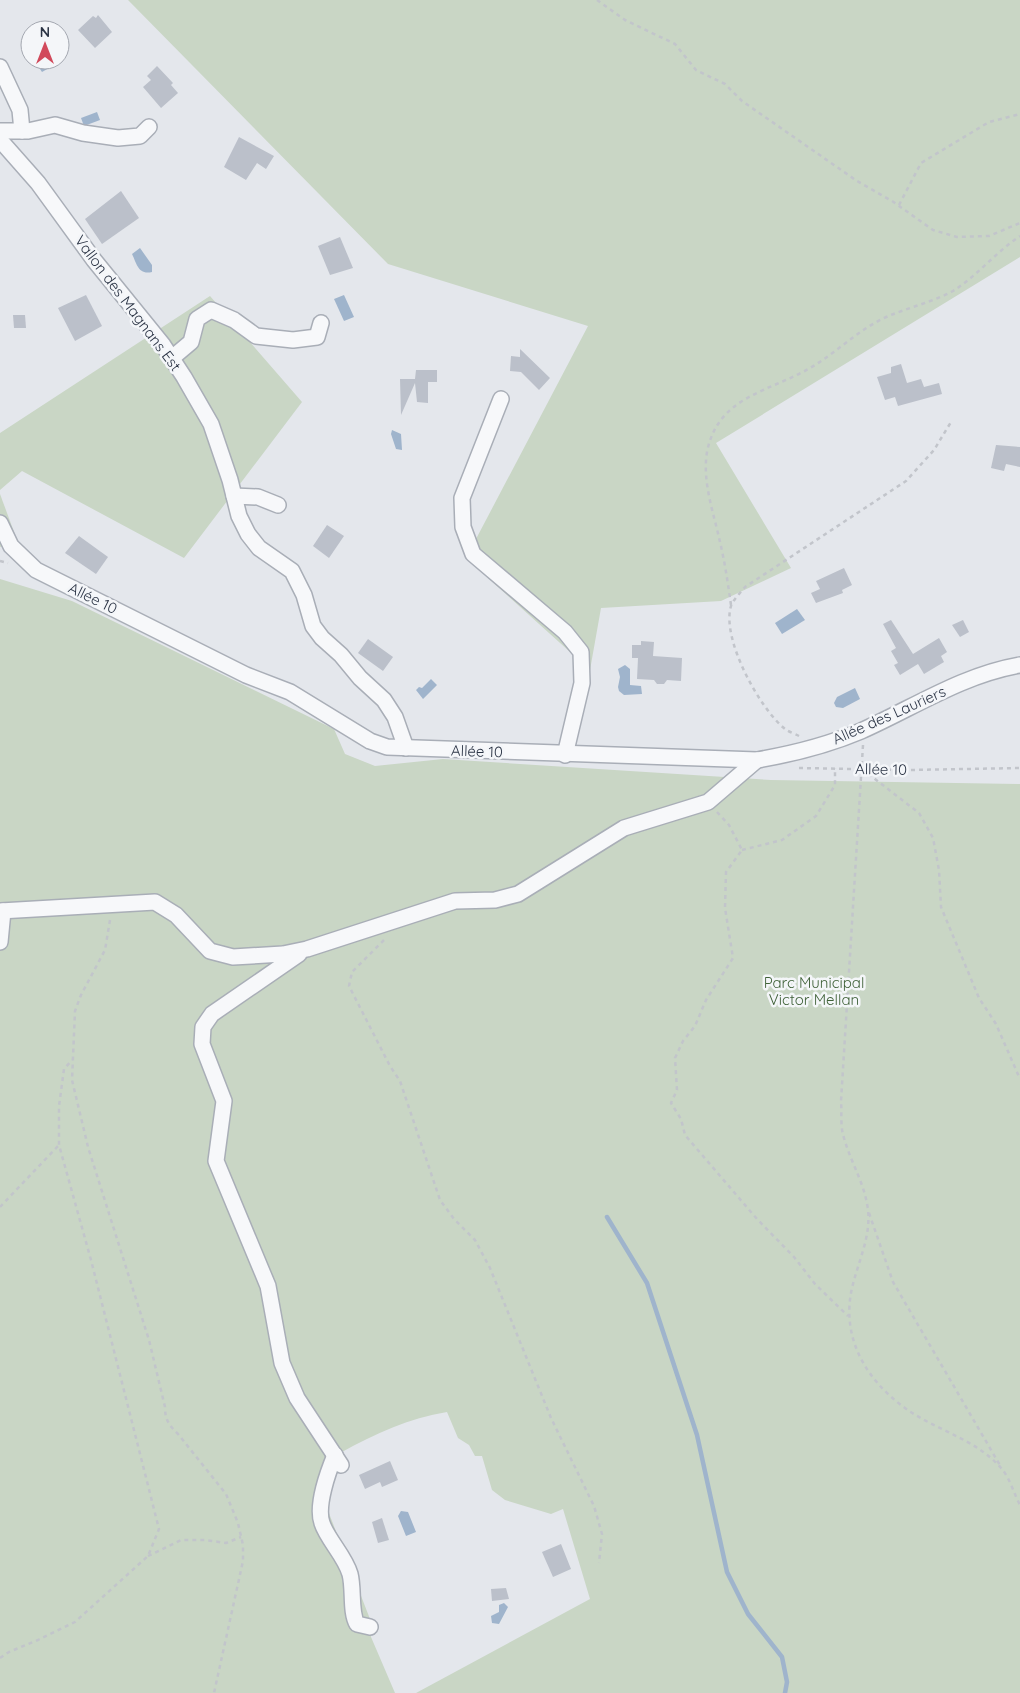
<svg xmlns="http://www.w3.org/2000/svg" width="1020" height="1693" font-family="Quicksand,sans-serif">
  <rect width="100%" height="100%" fill="#e4e7ec"/>
  <g fill="#c9d6c5">
    <path d="M128 0H1020V257L716 443 791 568 721 601 601 608 590 670 466 558 588 326 388 264Z"/>
    <path d="M210 296 302 402 184 558 22 471 0 490V433Z"/>
    <path d="M0 494 17 540 0 547Z"/>
    <path d="M0 579 72 601 334 729 345 754 375 766 443 759 771 780 1020 784V1693H416L590 1599 563 1509 551 1514 505 1500 492 1490 482 1456H475L469 1445 458 1438 447 1412C409 1418 375 1434 342 1452L344 1462 334 1468 325 1503 370 1619 371 1637 395 1693H0Z"/>
  </g>
  <g fill="#9fb4cc">
    <path d="M34 60H45L49 68 42 72Z"/>
    <path d="M97 112 100 120 84 126 81 118Z"/>
    <path d="M140 248 152 265V272C138 275 137 264 132 254Z"/>
    <path d="M344 295 354 317 344 321 334 299Z"/>
    <path d="M392 430 401 434 402 450 396 449 391 434Z"/>
    <path d="M797 609 805 620 782 634 775 623Z"/>
    <path d="M625 665 630 669V685L641 686 642 694 624 695 619 691 618 687 620 677 618 669Z"/>
    <path d="M431 679 437 685 423 699 416 690 419 687 422 688Z"/>
    <path d="M855 688 860 699 843 708 836 707 834 703 837 697Z"/>
    <path d="M401 1511 408 1512 416 1532 406 1536 398 1516Z"/>
    <path d="M504 1603 508 1607 499 1624 492 1623 491 1616 499 1612V1605Z"/>
  </g>
  <g fill="none" stroke-linecap="round" stroke-linejoin="round">
    <path stroke="#9fb4cc" stroke-width="4.5" d="M607 1217 647 1283 697 1435 727 1572 748 1614 782 1657 787 1682 785 1693"/>
  </g>
  <g fill="#bbc0ca">
    <path d="M98 15 112 32 95 48 78 30 93 16 96 18Z"/>
    <path d="M157 66 173 83 171 85 178 93 161 108 143 87 151 80 147 76Z"/>
    <path d="M239 137 274 156 266 169 257 163 246 180 224 167Z"/>
    <path d="M121 191 139 218 102 244 85 219Z"/>
    <path d="M340 237 353 268 330 275 318 246Z"/>
    <path d="M86 295 102 326 75 341 58 308Z"/>
    <path d="M13 315H25L26 328H14Z"/>
    <path d="M520 349 550 378 539 390 521 372 510 371 511 356 520 357Z"/>
    <path d="M901 364 907 383 921 379 924 387 939 383 942 394 898 406 895 397 885 400 877 377 891 373V367Z"/>
    <path d="M416 370H437V382H428V403L417 402 415 383 401 415 400 379H415Z"/>
    <path d="M996 445 1020 447V467L1006 464 1004 471 991 468Z"/>
    <path d="M327 525 344 536 329 558 313 546Z"/>
    <path d="M79 536 108 557 96 574 65 553Z"/>
    <path d="M844 568 852 585 842 590 843 593 816 603 811 593 820 589 816 581Z"/>
    <path d="M891 620 913 654 939 638 947 652 941 656 944 662 924 674 918 664 900 675 894 665 898 663 891 651 896 648 883 624Z"/>
    <path d="M963 620 969 632 960 637 952 625Z"/>
    <path d="M368 639 393 657 383 671 358 653Z"/>
    <path d="M641 641 654 642 653 656 682 658 681 681 667 680 664 684H657L654 680 637 679 638 658H632V645H641Z"/>
    <path d="M390 1461 398 1480 382 1487 380 1482 365 1489 359 1475Z"/>
    <path d="M382 1518 389 1540 378 1543 372 1522Z"/>
    <path d="M561 1544 571 1569 553 1577 542 1552Z"/>
    <path d="M506 1588 509 1599 492 1601 491 1589Z"/>
  </g>
  <g fill="none" stroke-linecap="round" stroke-linejoin="round">
    <g stroke="#a9aeb7" stroke-width="18">
      <g id="minor">
        <path d="M0 67 20 110 22 131"/>
        <path d="M0 131H28L55 125 83 133 118 138 140 136 149 127"/>
        <path d="M0 140 38 183 94 260 163 345 184 377 211 424 230 480 239 516 248 534 259 548 292 571 304 595 313 626 322 638 341 655 360 678 384 700 395 717 406 748"/>
        <path d="M172 358 191 342 197 319 211 310 234 320 256 336 293 340 317 337 321 323"/>
        <path d="M501 399 462 498 463 527 473 554 565 632 581 652 582 683 565 755"/>
        <path d="M234 496 258 497 278 505"/>
        <path d="M0 523 11 546 36 570 246 675 290 692 370 741 387 747 757 760C792 754 828 745 861 731 913 708 962 675 1020 665"/>
        <path d="M0 911 155 902 176 915 210 951 233 957 283 954 307 949 455 901 495 900 518 894 624 828 708 802 757 760"/>
        <path d="M0 942 3 911"/>
        <path d="M299 954 212 1014 203 1027 202 1044 224 1101 216 1161 268 1286 282 1363 297 1398 341 1465"/>
        <path d="M335 1455C328 1472 316 1506 322 1523 327 1539 345 1556 350 1574 354 1589 350 1612 357 1624L370 1627"/>
      </g>
    </g>
    <g stroke="#c2c5cb" stroke-width="2.5" stroke-dasharray="4 4" stroke-linecap="butt">
      <path d="M597 0 625 20 675 44 696 70 725 84 742 101 857 181 892 201 933 230 957 237 989 236 1020 223"/>
      <path d="M899 205 921 163 989 122 1020 114"/>
      <path d="M0 561 8 563"/>
      <path d="M731 605C728 584 725 563 720 542 714 514 702 482 707 452 718 396 769 392 810 368 836 353 856 332 882 319 905 308 931 303 953 291 977 276 996 252 1020 236"/>
      <path d="M799 736C795 734 789 732 785 729 760 709 721 639 731 606 733 600 741 592 745 587L906 481 934 450 951 422"/>
      <path d="M863 745 841 1101C842 1112 840 1127 844 1138 851 1163 865 1184 868 1210 871 1237 858 1262 852 1288 841 1337 865 1379 905 1408 935 1430 976 1439 1001 1468 1010 1478 1014 1494 1020 1505"/>
      <path d="M799 768 908 770 1020 768"/>
      <path d="M862 769 919 813 933 838 939 870 941 907 979 998 996 1024 1020 1079"/>
      <path d="M717 812 729 825 742 850 726 872 725 908 733 958 706 1000 695 1026 683 1041 675 1058 677 1090 671 1103 681 1119 685 1135 757 1219 794 1257 815 1284 848 1316"/>
      <path d="M742 850 782 840 816 816 835 785V768"/>
      <path d="M110 920 105 950 81 995 75 1011 72 1080 88 1147 149 1340 165 1407C165 1420 169 1425 178 1434L226 1494 238 1523 243 1545V1561L214 1693"/>
      <path d="M384 940 352 972 349 986 390 1066 400 1081 440 1200 454 1219 475 1240 490 1268 551 1418 594 1506 602 1534 599 1563"/>
      <path d="M0 1207 59 1145"/>
      <path d="M869 1213 893 1282 1001 1467"/>
      <path d="M148 1556 181 1540H205L226 1543 241 1537"/>
      <path d="M0 1658 9 1652 38 1640 75 1622 148 1556 159 1529 91 1260 59 1145V1106L64 1069 72 1060"/>
    </g>
    <use href="#minor" stroke="#f7f8fa" stroke-width="15"/>
  </g>
  <g text-anchor="middle" dominant-baseline="central" stroke-width="5" stroke-linejoin="round" paint-order="stroke">
    <g font-size="15" fill="#2b3445" stroke="#f4f6f9">
      <text transform="translate(128 303) rotate(53)">Vallon des Magnans Est</text>
      <text transform="translate(93 598) rotate(26)">Allée 10</text>
      <text transform="translate(889 715) rotate(-24)">Allée des Lauriers</text>
      <text transform="translate(477 751) rotate(2)">Allée 10</text>
      <text transform="translate(881 769) rotate(1)">Allée 10</text>
    </g>
    <g font-size="15" fill="#3f6138" stroke="#f4f6f9">
      <text x="814" y="982">Parc Municipal<tspan x="814" dy="17">Victor Mellan</tspan></text>
    </g>
  </g>
  <g transform="translate(45 45)"><circle r="24" fill="#f4f6f9" stroke="#a4a8b1"/>
  <path d="M0-4L9 19L0 12L-9 19Z" fill="#d1495b"/>
  <text y="-8" font-size="14" font-weight="bold" text-anchor="middle" fill="#2b3445">N</text>
  </g>
</svg>
